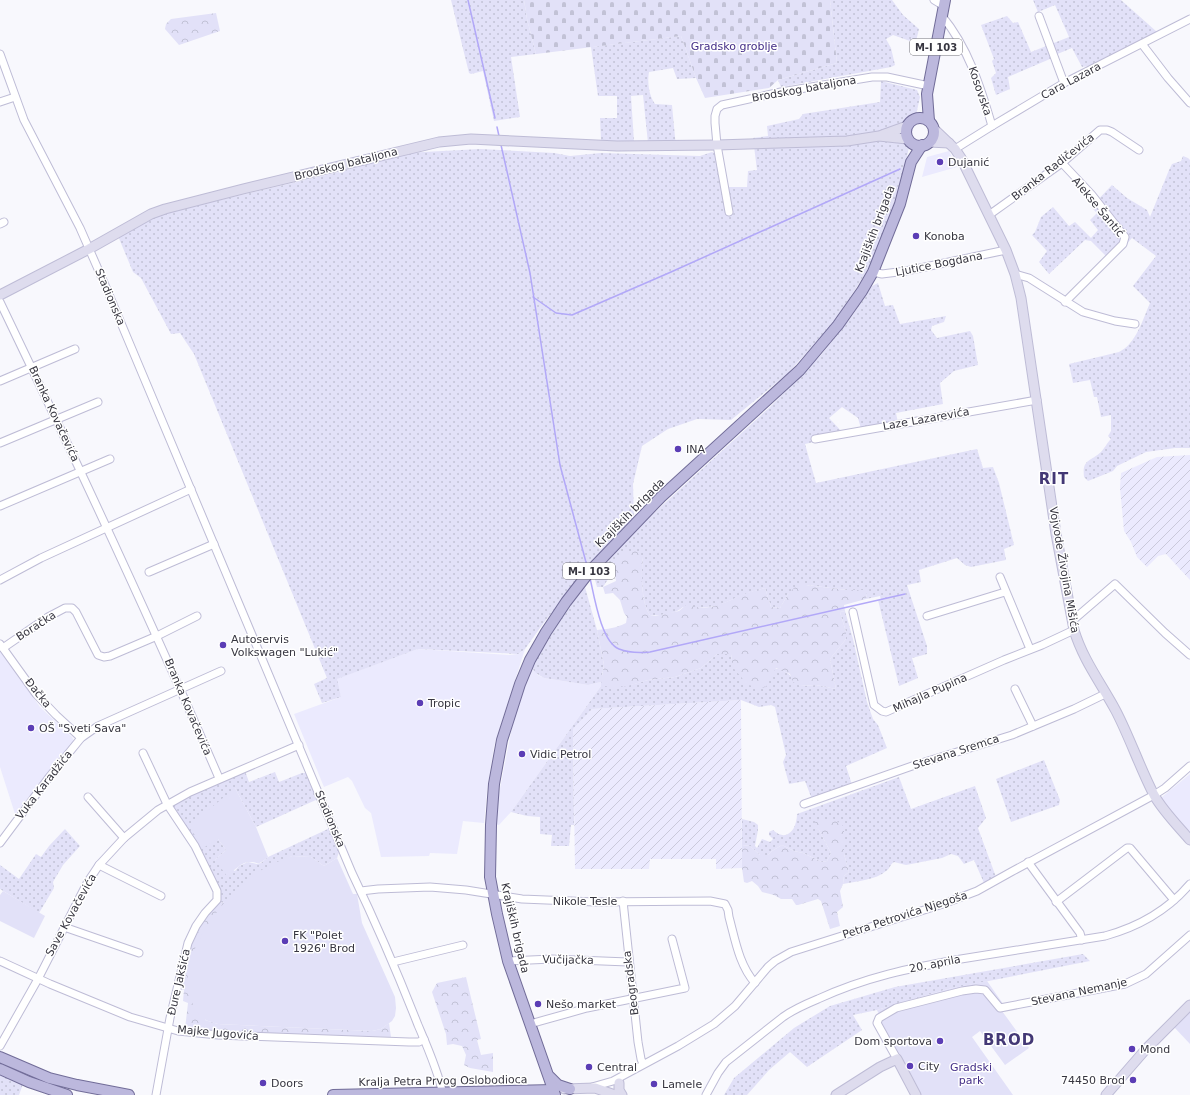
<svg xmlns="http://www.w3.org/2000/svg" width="1190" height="1095" font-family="'DejaVu Sans',sans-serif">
  <defs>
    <pattern id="industrial-furrows" width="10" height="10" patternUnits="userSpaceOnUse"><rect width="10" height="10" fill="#ebeafe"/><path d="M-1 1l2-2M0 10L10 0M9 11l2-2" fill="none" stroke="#cac9db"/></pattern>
    <pattern id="grass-dots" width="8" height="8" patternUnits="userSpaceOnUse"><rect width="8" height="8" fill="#e2e1f8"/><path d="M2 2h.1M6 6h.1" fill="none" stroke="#c2c2d6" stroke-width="1.8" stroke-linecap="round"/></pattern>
    <pattern id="forest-crowns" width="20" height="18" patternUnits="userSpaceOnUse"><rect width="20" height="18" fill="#e2e1f8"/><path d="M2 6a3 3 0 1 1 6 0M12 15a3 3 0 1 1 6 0" fill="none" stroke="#c2c2d6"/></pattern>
    <pattern id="cemetery-stones" width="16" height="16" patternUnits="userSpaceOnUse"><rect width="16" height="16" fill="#e2e1f8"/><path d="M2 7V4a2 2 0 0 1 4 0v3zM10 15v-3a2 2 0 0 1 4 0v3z" fill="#c2c2d6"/></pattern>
  </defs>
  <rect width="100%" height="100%" fill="#f8f8fd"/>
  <g fill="#ebeafe">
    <path d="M949 151 957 167 922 177 927 157Z"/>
    <path d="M418 649 509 655 518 654 525 649 494 746 487 791 484 823 463 821 457 854 430 853 429 856 381 857 371 813 365 808 352 781 348 777 324 787 294 714 341 697 336 679Z"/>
    <path d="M0 651 40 707 72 737 74 741 15 814 0 767Z"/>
    <path d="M532 666 538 675 544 678 588 685 601 682V686L511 812 499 825 493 824 515 712Z"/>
    <path d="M1190 774V836L1161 800 1162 797Z"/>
  </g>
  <g fill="url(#industrial-furrows)">
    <path d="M1190 455V580L1166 554 1158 556 1147 567 1137 557 1131 542 1124 531 1120 488 1121 473 1157 457Z"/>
    <path d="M741 700 742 868 716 869V859H650L649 869H575L573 729 592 709Z"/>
  </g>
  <g fill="url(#grass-dots)">
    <path d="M451 0H524L527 19 536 54 511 57 520 117 494 121 483 71 471 74 469 73Z"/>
    <path d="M830 0H892L903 15 919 29 916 41H910L893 35 886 39 891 48 895 65 891 67 781 87 778 80 837 63Z"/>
    <path d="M1033 0H1121L1157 32 1088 66 1082 67 1072 48 1055 55 1050 59 1008 77 1010 89 996 95 991 78 996 73 992 61 994 59 981 25 1007 16 1013 23 1018 22 1031 52 1069 37 1055 5 1038 12Z"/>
    <path d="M681 36 696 78 677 79 673 68 649 72C647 82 649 96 655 104L672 105 676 148 648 143 643 95 631 96 634 142 601 141 600 118H617V96H598L591 47Z"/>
    <path d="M881 81 917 90 920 97 901 184 875 257 855 290 830 327 787 374 731 420 697 419 668 429 642 446 633 484 634 519 590 566 545 621 525 649 518 654 418 649 337 679 341 697 322 703 314 684 327 678 194 354 180 333 171 334 141 278 133 272 118 236 160 214 343 171 405 153 480 149 554 153 570 156 601 153 700 156 712 152 723 158 728 187H747L748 171 757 170 753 138 768 136 767 126 799 119 803 114 880 102Z"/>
    <path d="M1183 156 1188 158 1190 160V448H1175L1146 452 1117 466 1113 471 1088 481 1084 477C1082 459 1090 462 1101 452 1104 449 1107 443 1111 439L1108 436 1111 431V415L1101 417 1097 397H1094L1090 380 1073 383 1069 364 1119 352C1136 344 1143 319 1150 303L1133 286 1156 256 1132 238 1111 261 1091 241 1085 240 1049 274 1039 262 1047 251 1032 235 1035 232 1041 217 1053 207 1069 226 1075 222 1091 238 1098 230 1090 220 1097 213 1091 207 1112 185 1127 198 1147 210 1150 217 1169 170 1172 164 1181 161Z"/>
    <path d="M878 283 885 306 893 305 900 324 946 316 944 322 932 326 931 330 937 338 970 331 973 336 978 365 954 371 940 383 943 404 896 413 898 423 862 432 858 418 842 407 829 418 845 435 805 444 816 483 977 449 983 468 993 467 999 483 1014 545 1004 549 1006 560 971 567 965 565 957 558 919 570 921 582 907 585 927 646V654L912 658 918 678 899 686 878 600H881L880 596 866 599 867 594 858 590H847L807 585 788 594 780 608 771 607 765 588 748 593 717 606 697 608 683 607C676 614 660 616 650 615 641 604 641 571 643 557L621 556C616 561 613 563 614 570L603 587H597L594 576 614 551 654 513 770 407 821 355 852 316 872 286Z"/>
    <path d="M585 587 597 630 604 665 602 675 618 685H630L648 680 675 677 701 668 717 654H731C732 665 734 670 742 676 771 669 779 660 800 686L816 685 836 689 830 659 846 639V632L840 612 845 611 853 639 867 702 873 719 878 725 887 748 846 766 853 788 813 802 805 781 789 784 783 762 786 755 775 707 771 705 759 707 741 700 592 709 573 729 574 825H571L569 846H551L552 835 540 834V817L527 816 511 812 601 686V682L588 685 544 678C539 675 533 672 532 666 549 639 565 611 585 587Z"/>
    <path d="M1044 760 1060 800 1059 805 1011 822 996 779Z"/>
    <path d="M245 771 249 782 275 772 279 782 302 773H307L318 799 256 827 235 788 218 839 226 850 215 860 235 871 239 866 248 862 257 864 261 863 268 857 330 828 340 849 337 858 324 866 311 857 292 856 242 885 225 903 218 902 221 898 220 892 171 805 193 794Z"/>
    <path d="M899 777 911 809 975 786 986 818 978 828 996 877 984 883 974 860 964 864 958 856 951 854 942 858 906 865 894 862C890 864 890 869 886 871 876 880 857 881 843 884L844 876 849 872 844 854 843 846 815 827 819 830 831 853 827 861 822 862 803 853 794 851 782 845 772 851 768 855H760L750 846 742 845V819L754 822 758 825V830L755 846 757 848 762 839 770 842 773 839 769 835V832L773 830C787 843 797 829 797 814Z"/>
    <path d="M65 829 80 846 63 865 53 882 54 888 39 913 0 889V865L19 879 36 854 41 857 49 846Z"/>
    <path d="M1083 954 1090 961 948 989 877 1010 853 1015 862 1030 807 1067 790 1052 769 1070 747 1095H724L734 1078 794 1028 830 1006 895 987Z"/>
    <path d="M0 1071 23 1084 19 1095H0Z"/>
  </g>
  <g fill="url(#forest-crowns)">
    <path d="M216 13 220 31 179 45 165 29 166 24 171 19Z"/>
    <path d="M636 550 643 557C641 571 641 604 650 615L655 616 679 611 687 604C708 614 727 601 747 593 753 591 759 590 765 588L771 607 780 608 788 594 798 584 847 590H864L867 594 866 599 844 605 845 611 840 612 846 632V639L830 659 836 689 816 685 800 686 793 682 790 674 776 668 766 687 760 688 745 684C742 676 740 676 735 670 731 666 732 659 731 654H717L701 668 675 677 648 680 624 687 618 685 616 688 605 686 601 682 604 665 597 630C608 629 616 628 626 623L627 617 624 613 620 600 613 593 605 594 603 587 616 581 613 565 615 561 623 553Z"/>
    <path d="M832 818 841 824 844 827V854L849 872 844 876 843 884 840 891 843 907 837 912 840 926 830 929 821 901 818 899 798 905H796L792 899H781L774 895 762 892 758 886 752 881 747 883 744 882 742 868V845L750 846 760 855H768L772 851 782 845 794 851 803 853 822 862 827 861 831 853 819 830 815 827 814 822Z"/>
    <path d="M218 902 225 903 205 931V1020L218 1024 372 1031 381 1029 389 1023 391 1037 222 1033 185 1029 188 1003 183 1001 184 990 178 989 188 950 204 917Z"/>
    <path d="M466 977 481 1039 477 1040 481 1055 493 1053V1072L470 1068 464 1065 466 1055 462 1046 453 1044 447 1045 446 1034 432 992 437 983Z"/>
  </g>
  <path fill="url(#cemetery-stones)" d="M524 0H830L837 63 778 80 769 88 705 98 696 78 681 36 536 54 527 19Z"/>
  <g fill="#e2e1f8">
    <path d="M235 788 256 827 268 857C255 868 260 861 248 862 240 863 233 872 227 876L215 860 226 850 218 839 203 848 189 826Z"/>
    <path d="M292 856 311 857 324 866 337 858 353 894H357L362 923 395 997 396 1008 395 1016 392 1021 381 1029 372 1031 218 1024C212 1022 206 1021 201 1017 198 1014 196 1010 194 1006 171 968 214 910 242 884 257 871 273 863 292 856Z"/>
    <path d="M3 891 45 916 34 938 0 921V895Z"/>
    <path d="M987 981 1006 1008 1002 1011 1029 1048 1005 1065 980 1031 972 1037 1013 1095H920L881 1025V1019L877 1010 948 989Z"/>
    <path d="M1190 1011V1044L1174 1027Z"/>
  </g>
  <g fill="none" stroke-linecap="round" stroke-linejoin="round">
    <g stroke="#b2a8f8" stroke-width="1.5">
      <path d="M468 0 495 118"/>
      <path d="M497 127 499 136"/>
      <path d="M501 145 530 273 560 465 587 566"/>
      <path d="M533 297 556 313 572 315 671 272 900 169"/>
      <path d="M590 578C594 595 601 642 619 649 629 653 640 653 650 652L905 594"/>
    </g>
    <g stroke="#bebcd6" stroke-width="9">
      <g id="street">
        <path d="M934 0 944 6"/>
        <path d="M942 16C968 47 981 88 992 126"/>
        <path d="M1039 16 1064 83"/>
        <path d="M1142 44 1168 78 1190 103"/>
        <path d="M0 54 24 120 80 228 105 285 352 873C376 923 398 974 418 1025 427 1046 439 1073 443 1095"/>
        <path d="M0 102 15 97"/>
        <path d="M955 149 992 126 1064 83 1190 19"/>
        <path d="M1062 163 1092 195 1125 237 1123 244 1065 302"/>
        <path d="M729 212 717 145 715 123V116L717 109 722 105 781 92 872 77H887L929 86"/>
        <path d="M989 215 1062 163 1100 130H1107L1112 132 1139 150"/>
        <path d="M0 224 4 222"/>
        <path d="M873 272 882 274 906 271 1006 250"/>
        <path d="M1015 274 1029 278 1083 312 1115 321 1135 324"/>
        <path d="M0 302C76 460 150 618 219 778"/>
        <path d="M0 381 75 349"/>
        <path d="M815 439 1037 400"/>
        <path d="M0 443 98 402"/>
        <path d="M0 506 110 459"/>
        <path d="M149 572 214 544"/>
        <path d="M1000 577 1030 649"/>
        <path d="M0 580 41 558 191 489"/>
        <path d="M853 612 874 705 882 711 886 712 1004 660 1042 645 1074 630"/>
        <path d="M927 616 1005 592"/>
        <path d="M1072 621 1115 584 1165 633 1190 655"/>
        <path d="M0 644 36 694 56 715 81 738"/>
        <path d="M3 648 48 617 65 608H72L76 612 98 655 104 657 110 656 157 636 197 616"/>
        <path d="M1015 689 1033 726"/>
        <path d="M143 753 167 804 195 846 217 891V900L205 913 196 926 188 943 170 1018 156 1095"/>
        <path d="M88 797 124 838"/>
        <path d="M804 804 915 765 1012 735 1074 709 1105 694"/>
        <path d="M0 843 50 776 81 738 98 726 221 671"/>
        <path d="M1028 862 1080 933 1082 940"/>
        <path d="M99 865 161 896"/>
        <path d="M361 891 378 889 430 887 466 890 522 899 595 902 710 901 725 904 728 910 729 917C735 939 739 965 755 983"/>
        <path d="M623 901 638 1042 641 1059 643 1064"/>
        <path d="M1056 902 1127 848H1130L1174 900"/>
        <path d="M64 927 139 953"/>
        <path d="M0 961 50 984 130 1017 178 1031 218 1035 409 1042H419L424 1039"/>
        <path d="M508 961 552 959 628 962"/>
        <path d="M393 962 463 945"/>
        <path d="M530 1024 587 1008 685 988 672 939"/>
        <path d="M0 1046 38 979 87 883 99 865 124 838 158 810 190 792 299 745"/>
        <path d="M897 1059 877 1023 879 1018 896 1008 962 991 976 989 985 990 1000 1008 1125 984 1146 974 1190 935"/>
        <path d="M592 1087 613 1081 678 1046 714 1024 735 1006 768 967 775 961 791 952 943 904 977 891 1011 872 1154 795 1165 788 1190 766"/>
        <path d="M706 1095 718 1073 726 1062 783 1017C794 1009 806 1004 818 999 866 977 910 968 961 959 1009 951 1057 944 1105 936 1138 927 1168 910 1190 884"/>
      </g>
    </g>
    <g stroke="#bebcd6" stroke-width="11">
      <g id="secondary">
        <path d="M934 129 955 149 961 158 1006 250 1015 274 1021 298 1056 534 1074 630C1083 660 1101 683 1116 711 1130 738 1140 768 1154 795 1163 811 1178 826 1190 840"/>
        <path d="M882 135 907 126"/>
        <path d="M929 142 949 143"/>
        <path d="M0 295 89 249 151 214 165 209 243 189 439 142 471 139 617 146 717 145 847 141 879 136 907 139"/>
        <path d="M619 1083V1090L622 1095"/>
        <path d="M564 1089 595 1088 615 1095"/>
        <path d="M836 1095 880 1067 897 1059 916 1095"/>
        <path d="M1106 1095 1146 1049 1190 1005"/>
      </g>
    </g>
    <g stroke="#716c98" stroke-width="12">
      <g id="primary">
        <circle cx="920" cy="132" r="14"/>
        <path d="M929 121 927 94 945 0"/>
        <path d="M0 1057 49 1078 77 1085 129 1095"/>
        <path d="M0 1069 29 1082 67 1095"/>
        <path d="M550 1077 558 1085 570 1089"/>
        <path d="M333 1095 554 1090"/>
        <path d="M555 1095 508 961 497 914 490 877 491 825 494 784 502 740 520 684 530 660 546 632 566 602 590 571 661 497 800 370 838 325 862 291 873 272 900 204 911 162 922 145"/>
      </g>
    </g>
    <use href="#street" stroke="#fff" stroke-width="7"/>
    <use href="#secondary" stroke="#dedcee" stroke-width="9"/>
    <use href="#primary" stroke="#bcb8dd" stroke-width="10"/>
  </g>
  <g fill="#5b3db5" stroke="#fff" stroke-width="1.5">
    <circle cx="940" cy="162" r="4"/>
    <circle cx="916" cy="236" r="4"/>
    <circle cx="678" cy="449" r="4"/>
    <circle cx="223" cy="645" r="4"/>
    <circle cx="420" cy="703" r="4"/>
    <circle cx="31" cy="728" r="4"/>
    <circle cx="522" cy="754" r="4"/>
    <circle cx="285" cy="941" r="4"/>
    <circle cx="538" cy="1004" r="4"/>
    <circle cx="940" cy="1041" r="4"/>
    <circle cx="1132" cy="1049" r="4"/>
    <circle cx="910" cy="1066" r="4"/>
    <circle cx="589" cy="1067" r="4"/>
    <circle cx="1133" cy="1080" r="4"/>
    <circle cx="263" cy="1083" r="4"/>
    <circle cx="654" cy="1084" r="4"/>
  </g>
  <g text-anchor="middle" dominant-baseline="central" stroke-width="3" stroke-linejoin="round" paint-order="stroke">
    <g fill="#fff" stroke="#737279" stroke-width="1">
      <rect x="910" y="39" width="52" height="16" rx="3"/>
      <rect x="563" y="563" width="52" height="16" rx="3"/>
    </g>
    <g font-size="10" font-weight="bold" fill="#373640">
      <text x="936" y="47">M-I 103</text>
      <text x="589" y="571">M-I 103</text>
    </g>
    <g font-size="11" fill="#432d87" stroke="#fff">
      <text x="734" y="46">Gradsko groblje</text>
      <text x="971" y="1067">Gradski<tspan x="971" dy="13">park</tspan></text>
    </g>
    <g font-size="11" fill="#373640" stroke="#fff">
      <text transform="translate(1071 81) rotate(-28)">Cara Lazara</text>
      <text transform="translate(804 89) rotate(-10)">Brodskog bataljona</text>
      <text transform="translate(980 91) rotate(71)">Kosovska</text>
      <text transform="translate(346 164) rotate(-14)">Brodskog bataljona</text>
      <text transform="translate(1053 167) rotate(-38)">Branka Radičevića</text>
      <text transform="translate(1098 207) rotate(50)">Alekse Šantić</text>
      <text transform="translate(875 229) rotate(-69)">Krajiških brigada</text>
      <text transform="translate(939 264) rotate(-11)">Ljutice Bogdana</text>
      <text transform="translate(110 297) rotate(67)">Stadionska</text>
      <text transform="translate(54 414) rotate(65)">Branka Kovačevića</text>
      <text transform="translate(926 419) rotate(-10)">Laze Lazarevića</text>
      <text transform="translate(630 513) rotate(-45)">Krajiških brigada</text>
      <text transform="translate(1064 570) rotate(80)">Vojvode Živojina Mišića</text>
      <text transform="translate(36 626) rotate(-33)">Boračka</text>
      <text transform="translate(38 693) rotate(51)">Đačka</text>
      <text transform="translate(930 693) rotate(-24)">Mihajla Pupina</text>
      <text transform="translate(188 707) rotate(67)">Branka Kovačevića</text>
      <text transform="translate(956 752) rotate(-18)">Stevana Sremca</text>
      <text transform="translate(44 785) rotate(-52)">Vuka Karadžića</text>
      <text transform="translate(330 819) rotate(67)">Stadionska</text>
      <text x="585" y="901">Nikole Tesle</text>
      <text transform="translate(71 915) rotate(-61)">Save Kovačevića</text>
      <text transform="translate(905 915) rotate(-18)">Petra Petrovića Njegoša</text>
      <text transform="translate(515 928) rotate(77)">Krajiških brigada</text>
      <text transform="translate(568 960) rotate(1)">Vučijačka</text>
      <text transform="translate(935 964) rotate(-11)">20. aprila</text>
      <text transform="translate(179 982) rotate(-77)">Đure Jakšića</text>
      <text transform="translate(631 983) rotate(-97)">Beogradska</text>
      <text transform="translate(1079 992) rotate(-12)">Stevana Nemanje</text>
      <text transform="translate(218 1033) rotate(5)">Majke Jugovića</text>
      <text transform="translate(443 1081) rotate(-1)">Kralja Petra Prvog Oslobodioca</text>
    </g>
    <g font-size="11" fill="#373640" stroke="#fff" text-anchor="start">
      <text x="948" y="162">Dujanić</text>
      <text x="924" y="236">Konoba</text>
      <text x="686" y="449">INA</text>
      <text x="231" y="639">Autoservis<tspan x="231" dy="13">Volkswagen "Lukić"</tspan></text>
      <text x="428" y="703">Tropic</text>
      <text x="39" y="728">OŠ "Sveti Sava"</text>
      <text x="530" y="754">Vidic Petrol</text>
      <text x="293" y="935">FK "Polet<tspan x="293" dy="13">1926" Brod</tspan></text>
      <text x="546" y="1004">Nešo market</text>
      <text x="932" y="1041" text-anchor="end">Dom sportova</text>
      <text x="1140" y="1049">Mond</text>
      <text x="918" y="1066">City</text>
      <text x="597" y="1067">Central</text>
      <text x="1125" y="1080" text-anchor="end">74450 Brod</text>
      <text x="271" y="1083">Doors</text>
      <text x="662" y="1084">Lamele</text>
    </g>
    <g font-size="15" font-weight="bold" letter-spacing="1" fill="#433875" stroke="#fff">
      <text x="1054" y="479">RIT</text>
      <text x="1009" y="1040">BROD</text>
    </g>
  </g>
</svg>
